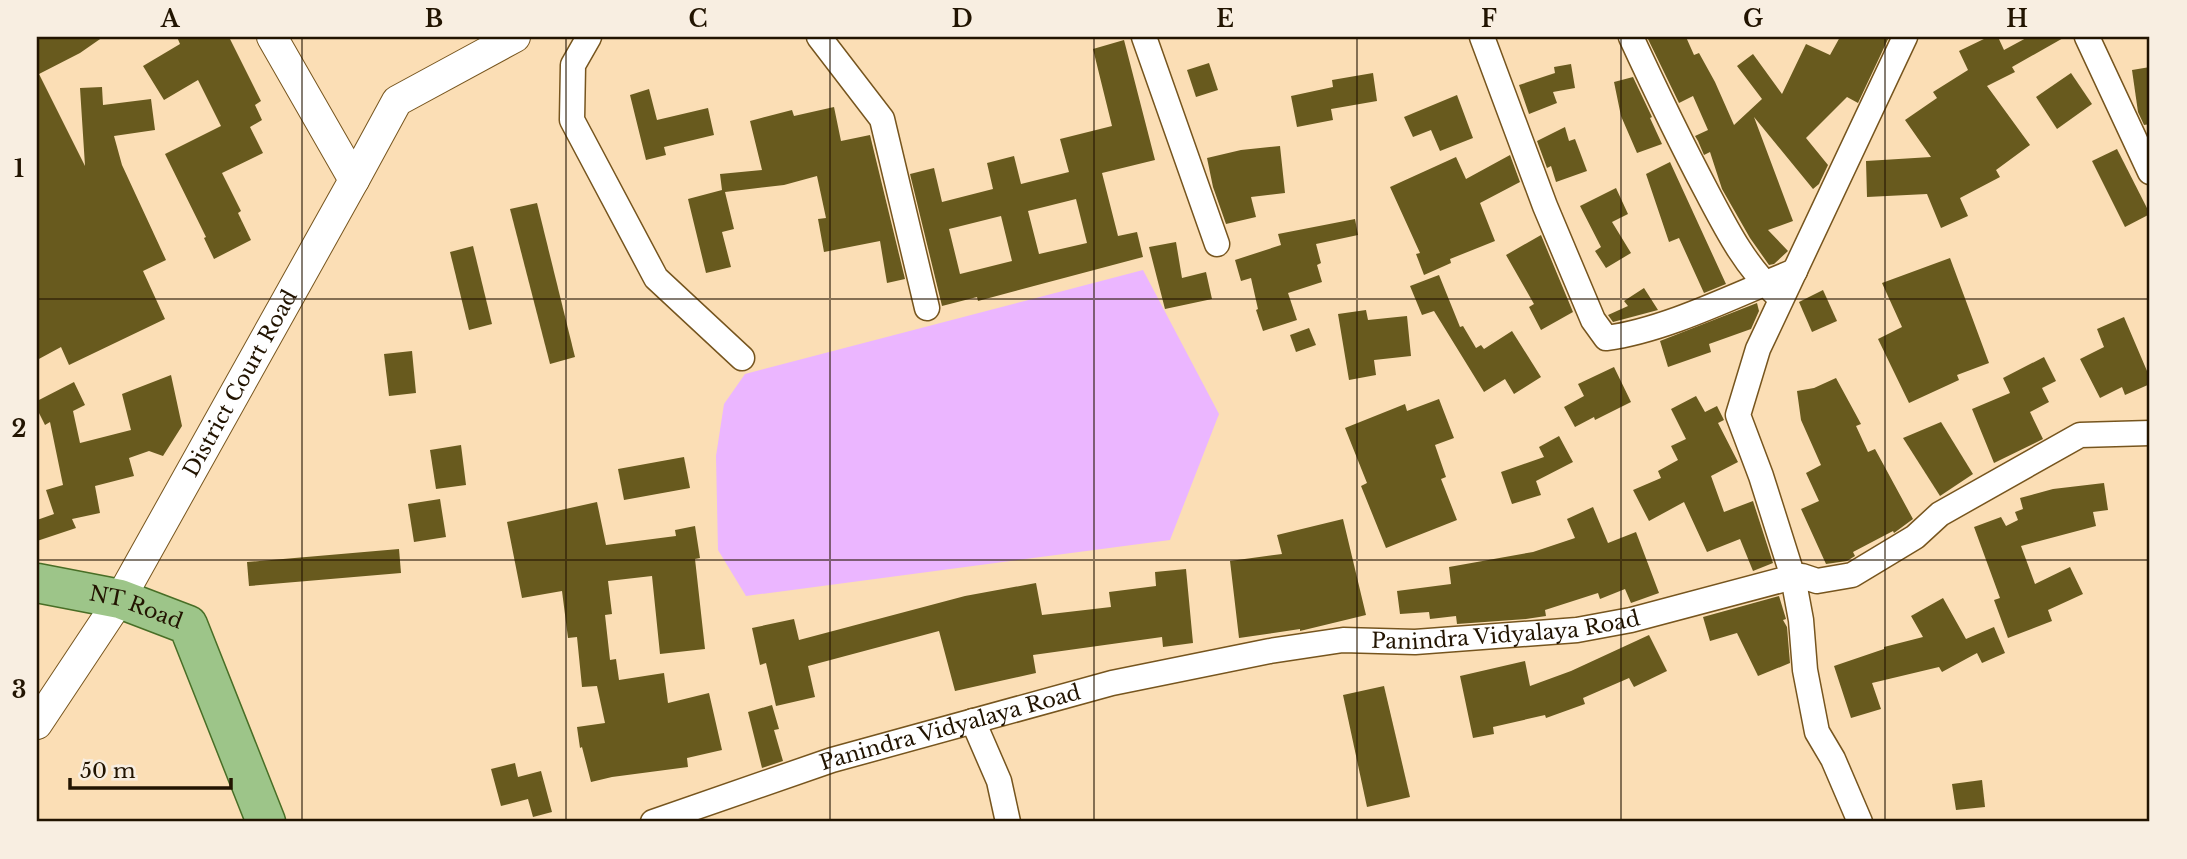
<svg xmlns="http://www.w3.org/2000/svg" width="2187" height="859" font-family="'Libre Baskerville',serif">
  <rect width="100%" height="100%" fill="#fbdeb5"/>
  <path fill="#ebb6ff" d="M1143 270 1219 414 1170 540 746 596 718 550 716 456 724 404 745 374Z"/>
  <g fill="#685a1e" fill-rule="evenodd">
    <path d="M37 37H103L80 53 39 74 85 166 80 88 102 87 103 105 151 99 155 130 114 136 122 165 166 260 143 271 165 319 69 365 61 347 37 360Z"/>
    <path d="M177 37H229L261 101 255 105 262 120 250 127 263 153 222 173 241 211 238 213 251 240 214 259 204 238 206 237 165 154 221 126 198 80 164 100 143 66 180 44Z"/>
    <path d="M1647 37H1686L1694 55 1699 53 1715 82 1734 125 1762 99 1737 66 1753 54 1782 94 1806 44 1830 55 1840 37H1889L1858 103 1847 97 1806 138 1828 165 1819 184 1813 189 1754 117 1793 221 1768 230 1788 251 1774 264 1769 265 1750 238 1722 189 1710 152 1704 155 1698 141 1695 136 1708 130 1693 96 1679 103Z"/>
    <path d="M1988 37H1998L2004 50 2028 37H2065L2012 67 2015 72 1987 86 2030 145 1996 170 2000 177 1960 198 1968 216 1941 228 1927 194 1867 197 1866 161 1931 157 1905 120 1937 98 1933 92 1968 70 1959 51Z"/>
    <path d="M1124 40 1155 160 1102 173 1118 236 1137 232 1143 257 978 301 977 297 942 306 910 174 934 168 942 202 993 189 987 163 1014 156 1021 184 1069 172 1060 139 1112 126 1093 49ZM1076 199 1087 243 1039 254 1028 211ZM1001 216 1012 261 960 274 949 229Z"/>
    <path d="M1209 63 1218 90 1196 97 1187 70Z"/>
    <path d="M1571 64 1575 88 1553 92 1557 103 1529 114 1519 85 1555 73 1554 67Z"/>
    <path d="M2150 67V124L2144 125 2138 112 2132 70Z"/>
    <path d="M1373 73 1377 101 1331 109 1333 120 1297 127 1291 96 1333 87 1332 80Z"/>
    <path d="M2071 73 2092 104 2057 129 2036 97Z"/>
    <path d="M1633 77 1652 117 1650 118 1662 144 1637 153 1621 116 1614 82Z"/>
    <path d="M649 89 657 120 708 108 714 135 664 147 666 155 646 160 630 95Z"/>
    <path d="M1457 95 1473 138 1440 151 1431 130 1413 137 1404 117Z"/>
    <path d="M834 107 841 141 870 135 905 279 887 283 880 241 824 252 818 219 826 218 817 176 784 185 725 192 734 229 722 232 731 267 706 273 688 199 722 190 720 174 762 170 750 121 792 110 794 116Z"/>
    <path d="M1565 127 1569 141 1575 139 1587 171 1556 182 1551 166 1547 168 1537 141Z"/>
    <path d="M1280 146 1285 193 1251 197 1256 217 1226 224 1213 187 1207 158 1241 150Z"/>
    <path d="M2117 149 2150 214 2125 227 2092 161Z"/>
    <path d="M1510 155 1520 182 1480 203 1495 241 1450 259 1451 263 1424 275 1416 254 1420 253 1390 187 1456 157 1466 179Z"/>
    <path d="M1670 162 1726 284 1704 293 1679 238 1669 242 1646 174Z"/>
    <path d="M1616 188 1628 214 1612 222 1631 253 1606 268 1595 251 1601 247 1580 206Z"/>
    <path d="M537 203 575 357 550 364 510 209Z"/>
    <path d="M1355 219 1358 235 1316 244 1321 263 1317 265 1322 282 1288 293 1297 320 1263 331 1256 310 1258 309 1251 278 1241 281 1235 260 1281 245 1278 234Z"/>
    <path d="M1541 235 1573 312 1541 330 1529 307 1534 304 1506 255Z"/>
    <path d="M1176 242 1182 278 1206 272 1212 299 1165 309 1149 247Z"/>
    <path d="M473 246 492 324 469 330 450 252Z"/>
    <path d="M1950 258 1989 363 1957 375 1959 380 1909 403 1878 339 1902 327 1882 283Z"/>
    <path d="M1439 275 1460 327 1463 326 1476 348 1481 345 1484 349 1512 331 1541 377 1514 394 1505 379 1484 392 1434 311 1422 315 1410 286Z"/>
    <path d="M1644 288 1658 310 1613 322 1608 315 1628 306 1624 301Z"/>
    <path d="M1823 290 1837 321 1812 332 1799 302Z"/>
    <path d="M1757 303 1759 311 1751 329 1709 344 1711 352 1668 367 1660 341Z"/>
    <path d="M1366 310 1368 320 1407 316 1411 356 1374 360 1376 375 1349 380 1338 314Z"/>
    <path d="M2124 317 2150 378V384L2125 395 2122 387 2100 398 2080 359 2104 347 2097 329Z"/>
    <path d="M1309 328 1316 345 1296 352 1290 335Z"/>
    <path d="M412 351 416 393 389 396 384 354Z"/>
    <path d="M2044 357 2056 381 2042 388 2049 402 2030 412 2043 439 1994 463 1972 409 2010 393 2003 378Z"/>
    <path d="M1614 367 1631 402 1595 420 1594 417 1575 427 1564 407 1584 396 1578 384Z"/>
    <path d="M171 375 182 426 163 456 149 451 129 458 134 476 95 486 100 513 72 519 76 528 37 541V520L54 514 46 490 63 485 50 422 45 425 37 409V401L74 382 85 405 73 411 80 443 131 430 122 394Z"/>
    <path d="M1836 378 1861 424 1856 426 1868 452 1875 449 1913 519 1894 533 1893 531 1853 552 1855 556 1847 561 1826 564 1801 509 1819 501 1806 473 1821 465 1801 420 1797 391 1814 388Z"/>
    <path d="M1696 396 1705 412 1717 406 1724 420 1718 423 1738 462 1711 476 1724 512 1753 501 1773 563 1753 571 1740 539 1707 552 1684 502 1649 521 1633 490 1661 478 1658 471 1678 460 1671 446 1686 439 1671 409Z"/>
    <path d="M1439 399 1454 438 1435 445 1446 477 1441 479 1457 520 1386 548 1361 486 1367 483 1345 428 1405 404 1407 411Z"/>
    <path d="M1941 422 1973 474 1940 496 1903 438Z"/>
    <path d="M1559 436 1573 462 1536 481 1541 495 1512 504 1501 472 1544 457 1539 447Z"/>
    <path d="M461 445 466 485 436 489 430 450Z"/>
    <path d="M684 457 690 488 624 500 618 469Z"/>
    <path d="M2104 483 2108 510 2093 512 2096 526 2021 546 2035 584 2070 567 2083 594 2048 610 2052 621 2008 638 1994 600 2000 598 1974 527 2001 517 2006 526 2018 520 2015 512 2023 509 2020 498 2053 489Z"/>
    <path d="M440 499 446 537 414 542 408 504Z"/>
    <path d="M597 502 606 545 676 536 675 530 695 526 700 558 695 559 705 649 660 654 652 576 608 581 612 614 605 615 610 660 616 659 619 680 664 673 668 703 709 693 722 750 687 758 688 767 612 777 591 782 582 747 580 748 577 727 605 723 597 686 582 687 577 637 568 638 562 591 522 598 507 522Z"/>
    <path d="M1593 507 1608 543 1636 532 1659 593 1631 603 1625 589 1600 599 1598 593 1545 610 1546 616 1526 619 1457 624 1456 616 1430 619 1429 612 1400 614 1397 591 1451 584 1449 567 1533 552 1575 538 1567 519Z"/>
    <path d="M1343 519 1366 615 1300 631V629L1239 638 1230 561 1282 554 1277 535Z"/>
    <path d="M399 549 401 573 249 586 247 562Z"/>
    <path d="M1186 569 1193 643 1163 647 1162 637 1033 655 1036 673 955 691 939 631 808 666 815 697 776 706 766 663 760 665 752 628 794 619 799 640 965 596 1036 583 1042 615 1111 607 1109 592 1156 586 1155 572Z"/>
    <path d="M1779 596 1786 619 1783 620 1787 627 1790 663 1758 676 1737 633 1710 641 1703 617Z"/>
    <path d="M1943 598 1966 639 1994 627 2005 653 1982 663 1977 653 1942 672 1939 667 1872 683 1881 709 1851 718 1834 666 1884 649V647L1923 637 1911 616Z"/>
    <path d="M1649 635 1667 671 1634 687 1629 678 1583 698 1585 704 1546 718 1545 715 1493 727 1494 734 1473 738 1460 676 1525 661 1530 686 1571 671Z"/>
    <path d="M1384 686 1410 797 1367 807 1343 695Z"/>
    <path d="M772 705 779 729 774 730 783 761 762 768 748 712Z"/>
    <path d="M515 763 518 777 541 771 552 812 533 817 528 799 501 806 491 769Z"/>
    <path d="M1982 780 1985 807 1956 810 1952 784Z"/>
  </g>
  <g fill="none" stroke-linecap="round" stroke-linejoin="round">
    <g stroke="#76551e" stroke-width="27">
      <g id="minor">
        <path d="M589 37 573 65 572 120 656 278 742 358"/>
        <path d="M819 37 882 119 927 308"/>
        <path d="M1144 37 1217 244"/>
        <path d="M1482 37 1545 206 1593 320 1606 338C1667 330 1737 294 1795 271"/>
        <path d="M1631 37C1655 89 1680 141 1707 192 1726 228 1745 266 1776 294"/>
        <path d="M2087 37 2150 172"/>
        <path d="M973 721 999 781 1008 822"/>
        <path id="s1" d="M653 822 832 760 1112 683 1270 651 1343 640 1415 642 1577 630 1631 620 1793 577 1761 476 1738 415 1758 349 1905 37"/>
        <path d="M1860 822 1833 759 1817 732 1805 670 1801 620 1793 577 1802 576 1817 581 1852 575 1915 537 1940 514 2080 435 2150 433"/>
      </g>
    </g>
    <g stroke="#76551e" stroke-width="32">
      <g id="tertiary">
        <path d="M354 180 397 101 515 37"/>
        <path id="s2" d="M37 724 120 599 354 180 272 37"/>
      </g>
    </g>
    <g stroke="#486e26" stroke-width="41">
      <g id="primary">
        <path id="s3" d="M37 583 120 599 188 625 266 822"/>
      </g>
    </g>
    <use href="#minor" stroke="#fff" stroke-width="24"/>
    <use href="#tertiary" stroke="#fff" stroke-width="30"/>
    <use href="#primary" stroke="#9dc589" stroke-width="38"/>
  </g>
  <path fill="none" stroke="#221401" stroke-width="2" stroke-opacity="0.55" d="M302 37V822M566 37V822M830 37V822M1094 37V822M1357 37V822M1621 37V822M1885 37V822M37 299H2150M37 560H2150"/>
  <g text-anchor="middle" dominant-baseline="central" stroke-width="7" stroke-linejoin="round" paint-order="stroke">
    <g font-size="21" fill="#221401" stroke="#f8eee1">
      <text stroke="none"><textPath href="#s2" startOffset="397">District Court Road</textPath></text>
      <text stroke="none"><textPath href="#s3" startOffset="102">NT Road</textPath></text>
      <text stroke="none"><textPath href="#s1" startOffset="878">Panindra Vidyalaya Road</textPath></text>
      <text stroke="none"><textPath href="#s1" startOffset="312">Panindra Vidyalaya Road</textPath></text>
    </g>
  </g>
  <rect width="2187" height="859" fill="none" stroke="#f8eee1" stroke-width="77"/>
  <path d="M70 778v10h161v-10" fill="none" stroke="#221401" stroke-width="3.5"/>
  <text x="80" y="778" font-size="21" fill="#221401" stroke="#f8eee1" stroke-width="5" paint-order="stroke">50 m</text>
  <rect x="38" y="38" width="2110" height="782" fill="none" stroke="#221401" stroke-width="2.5"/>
  <g font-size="23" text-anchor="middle" font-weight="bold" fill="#221401">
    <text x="170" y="27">A</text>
    <text x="434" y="27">B</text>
    <text x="698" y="27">C</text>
    <text x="962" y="27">D</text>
    <text x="1225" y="27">E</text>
    <text x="1489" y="27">F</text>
    <text x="1753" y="27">G</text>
    <text x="2017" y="27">H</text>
    <text x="19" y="177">1</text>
    <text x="19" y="437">2</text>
    <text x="19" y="698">3</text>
  </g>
</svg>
